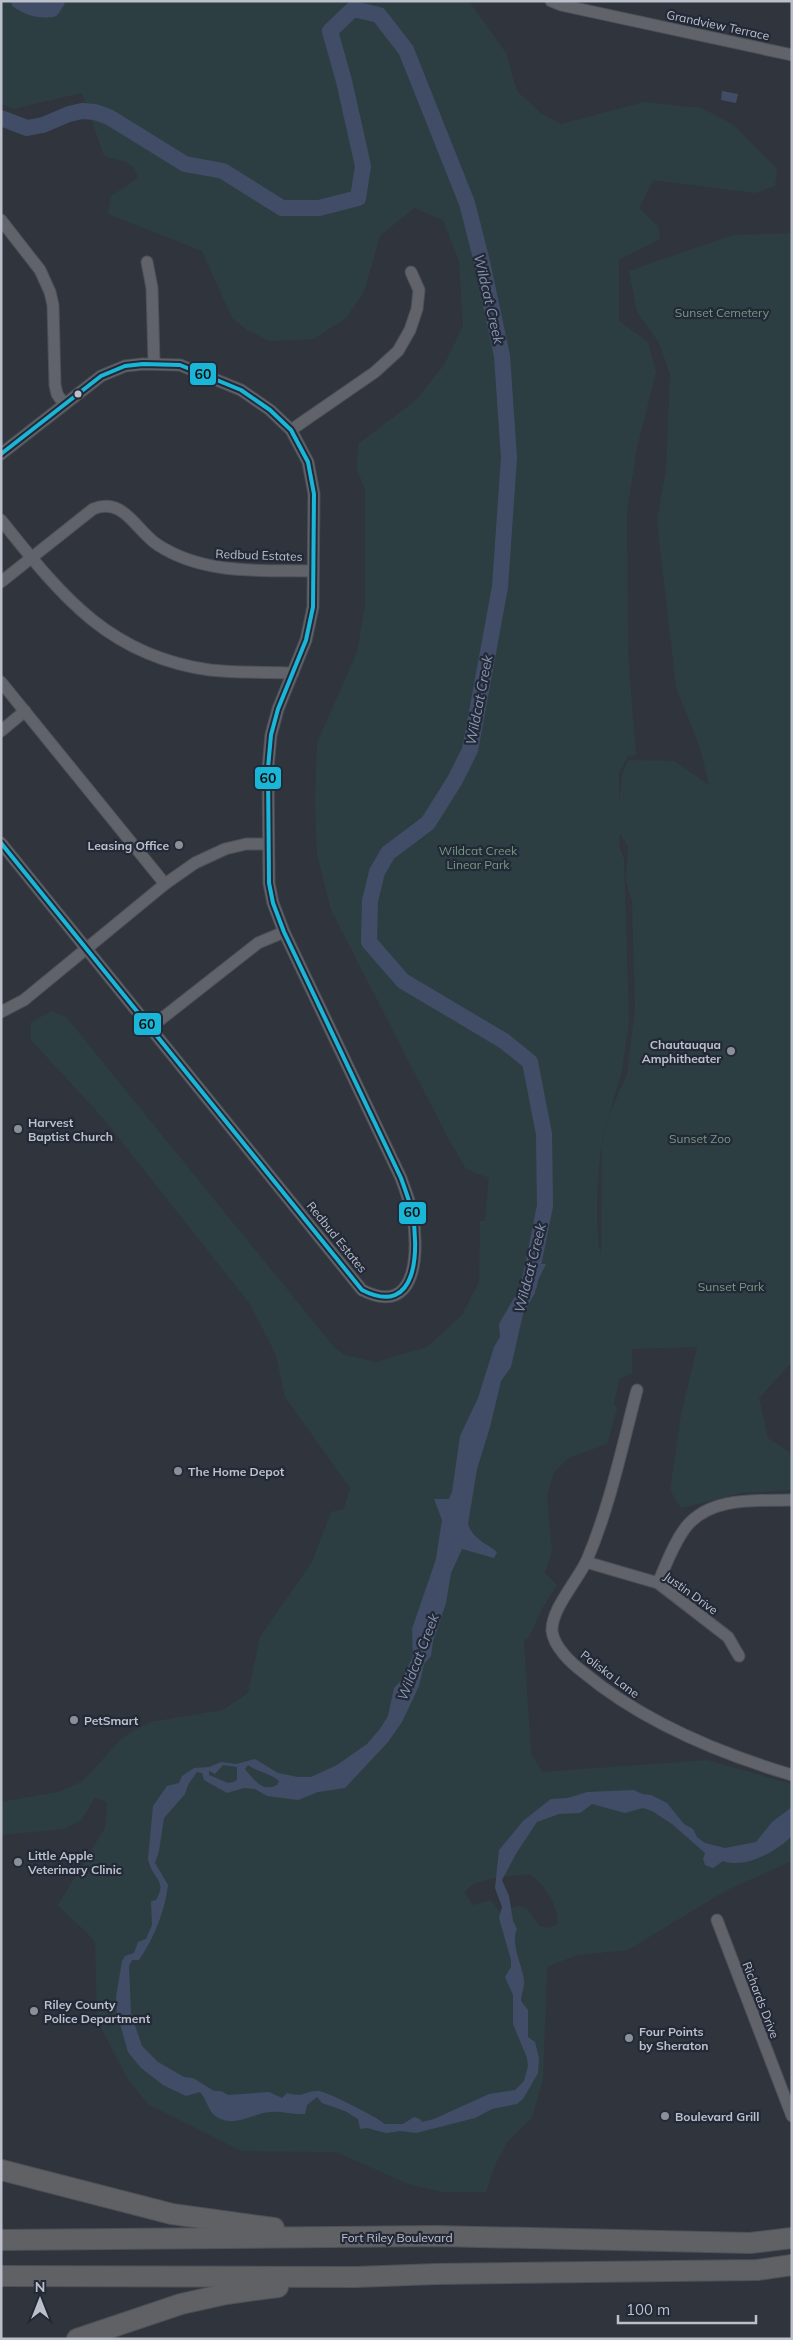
<svg xmlns="http://www.w3.org/2000/svg" width="793" height="2340" font-family="Mulish,sans-serif">
  <rect width="100%" height="100%" fill="#30343c"/>
  <path fill="#2d3e43" fill-rule="evenodd" d="M1 1H469L506 53 517 91 542 114 561 124 644 102 702 108 735 126 777 169 775 186 755 193 653 180 639 208 658 227 660 239 619 260V321L648 342 656 372 637 448 627 511 628 652 636 755 628 756 619 773V803L622 775 628 760 674 761 709 785 700 747 676 687 657 521 666 469 670 374 659 343 637 312 629 271 733 235 792 233V1362L759 1398 768 1438 792 1454V1490L741 1493 681 1508 670 1490 681 1415 697 1347 632 1349V1373L619 1379 614 1404 617 1408 607 1444 568 1458 554 1472 547 1497 552 1551 545 1573 557 1585 543 1607 528 1639 526 1637 524 1641 531 1753 542 1772 707 1760 792 1784V1861L725 1891 628 1950 577 1955 547 1967 543 2079 532 2118 507 2142 495 2165 486 2192H443L408 2184 336 2152 241 2151 148 2104 129 2081 97 2020 95 1941 58 1905 105 1828 107 1802 95 1798 81 1820 64 1829 1 1835V1802L58 1792 83 1781 122 1738 150 1722 223 1710 248 1693 260 1637 312 1562 331 1512 344 1509 350 1488 285 1397 276 1355 250 1304 103 1118 31 1040V1022L52 1011 66 1017 334 1347 345 1355 376 1362 427 1347 462 1315 479 1282 480 1221H485L489 1178 466 1169 447 1136 331 910 317 854 315 802 317 743 357 652 365 606V490L357 469 358 444 416 400 444 365 463 326 459 261 443 220 414 208 380 236 364 292 346 318 314 339 270 341 247 330 232 318 202 251 108 214 111 196 138 178C136 161 118 160 104 156L82 93 13 109 1 104ZM620 834 628 846 626 881 632 902 635 1008 627 1074 608 1117 622 1072 629 1020 624 859 619 845ZM608 1118 602 1145 601 1255C593 1227 598 1146 608 1118ZM530 1874C546 1887 557 1903 558 1924L550 1928 539 1926 526 1908 519 1906 499 1911 491 1900 473 1905 465 1893C472 1877 514 1876 530 1874Z"/>
  <g fill="#414d67" fill-rule="evenodd">
    <path d="M722 91 738 94 736 103 721 100Z"/>
    <path d="M528 1264H546L536 1284 535 1293 523 1314 511 1367 501 1381 490 1427 477 1469 468 1524C473 1539 486 1543 497 1552L494 1558 462 1549 451 1573 446 1603 433 1641 431 1656 424 1664 419 1686 402 1722 388 1742 345 1788 318 1792 298 1800 267 1796 255 1789 244 1788 227 1793 204 1780 202 1773 197 1772 188 1785 185 1794 164 1818 159 1851 155 1863 168 1885C165 1911 154 1938 139 1960H132L129 1966 131 2014 142 2046 158 2062 184 2077 193 2078 214 2091H221L228 2095 269 2092 282 2098 287 2093C306 2098 303 2091 318 2091 324 2090 379 2118 385 2124H403L414 2117 420 2119 422 2122 434 2119 489 2094 515 2090 524 2081 528 2066 527 2058 513 2024V1995L505 1977 511 1967V1960L499 1918 502 1907 495 1888 499 1850 523 1821 551 1799 568 1798 587 1792 634 1790 642 1794 651 1795 667 1803 684 1824 693 1829 697 1837 705 1843 725 1848 756 1842 772 1822 792 1807V1836C775 1852 746 1869 723 1861L713 1868 705 1865 703 1859 705 1853 672 1824 652 1811 643 1808 625 1813 592 1804 580 1813 559 1814 537 1822 517 1852 502 1880 509 1896 513 1921 517 1929C510 1943 522 1965 524 1980 525 1987 521 1994 521 2001L528 2010V2037L535 2042 539 2058 538 2073 523 2099 517 2104 492 2109 475 2118 416 2133 400 2131 386 2133 367 2128 360 2129 358 2119 345 2111 322 2103 317 2097 307 2105 305 2114C293 2115 282 2111 270 2112 254 2113 233 2128 217 2117 208 2112 207 2099 200 2092L186 2096 163 2085 141 2068 128 2052 117 2013 116 1997 122 1961 125 1956 134 1953 138 1942 146 1939 152 1925 151 1901 156 1900C168 1880 152 1879 148 1859L153 1806 167 1786 179 1783 182 1776 194 1768 209 1767 221 1762 236 1764 255 1759 278 1773 298 1777H311L337 1765 367 1744 380 1729 388 1716 394 1688 402 1680 413 1656 412 1629 436 1559 442 1520 434 1499H449L452 1492 460 1436 478 1398 494 1347 500 1337 499 1324 514 1298 522 1289ZM223 1765 237 1767V1780L234 1782 228 1783 209 1775V1771L215 1774ZM248 1765C258 1772 270 1773 279 1781L277 1785C263 1793 253 1779 245 1769Z"/>
  </g>
  <g fill="none" stroke-linecap="round" stroke-linejoin="round">
    <g stroke="#414d67" stroke-width="16">
      <path d="M19 1C30 8 39 11 52 9L57 1"/>
      <path d="M1 118 27 128 43 125 69 114 82 111 95 112 109 117 185 164 223 171 282 208H319L358 198 363 166 344 81 330 31 353 9 379 15 406 50 467 203 482 262 502 356 509 458 500 587 470 750 455 780 428 823 388 853 377 872 370 901 369 942 403 981 504 1041 530 1062 544 1134 545 1206 529 1285"/>
    </g>
    <g stroke="#4e5057" stroke-width="13">
      <g id="minor">
        <path d="M551 1 561 5 792 55"/>
        <path d="M1 220 40 270 50 292 53 305 55 385 57 394 64 404"/>
        <path d="M147 262 152 288 154 363"/>
        <path d="M291 430 375 372 398 351 410 330 417 309 419 290 411 272"/>
        <path d="M1 454 101 376 125 366 143 364 180 365 241 390 270 410 291 430 308 462 314 494 313 607 306 640 278 709 271 735 268 768 269 883 273 903 284 932 401 1178C405 1189 409 1200 412 1211 419 1248 419 1319 362 1290L1 843"/>
        <path d="M1 520C61 595 108 656 210 670 237 673 266 672 293 673"/>
        <path d="M1 582 93 509C124 496 136 531 158 545 204 575 260 570 313 571"/>
        <path d="M1 682 165 884"/>
        <path d="M1 731 25 711"/>
        <path d="M1 1012 24 1000 165 884 195 863 225 849 246 844H267"/>
        <path d="M151 1027 258 943 284 932"/>
        <path d="M637 1390C622 1447 610 1506 587 1560 578 1580 551 1609 552 1631 554 1647 571 1663 583 1672 643 1722 718 1753 792 1775"/>
        <path d="M586 1562 658 1583 728 1637 739 1656"/>
        <path d="M658 1583C666 1565 673 1544 686 1527 711 1496 757 1501 792 1500"/>
        <path d="M717 1920 792 2116"/>
      </g>
    </g>
    <g stroke="#4d5058" stroke-width="22">
      <g id="motorway">
        <path d="M1 2170 172 2214 274 2228"/>
        <path d="M1 2240 436 2236 750 2243 792 2238"/>
        <path d="M1 2276 356 2277 437 2274 757 2270 792 2265"/>
        <path d="M77 2339 181 2304 226 2294 278 2287"/>
      </g>
    </g>
    <use href="#minor" stroke="#60636a" stroke-width="11"/>
    <use href="#motorway" stroke="#5f6164" stroke-width="20"/>
    <g stroke="#232937" stroke-width="8">
      <path id="bus-1" d="M1 454 101 376 125 366 143 364 180 365 241 390 270 410 291 430 308 462 314 494 313 607 306 640 278 709 271 735 268 768 269 883 273 903 284 932 401 1178C405 1189 409 1200 412 1211 419 1248 419 1319 362 1290L1 843"/>
    </g>
    <use href="#bus-1" stroke="#1ab6d8" stroke-width="4"/>
  </g>
  <circle fill="#bbc0cb" stroke="#232937" stroke-width="2" cx="78" cy="394" r="4.5"/>
  <g fill="#8a8f99" stroke="#232937" stroke-width="2">
    <circle cx="179" cy="845" r="5"/>
    <circle cx="731" cy="1051" r="5"/>
    <circle cx="18" cy="1129" r="5"/>
    <circle cx="178" cy="1471" r="5"/>
    <circle cx="74" cy="1720" r="5"/>
    <circle cx="18" cy="1862" r="5"/>
    <circle cx="34" cy="2011" r="5"/>
    <circle cx="629" cy="2038" r="5"/>
    <circle cx="665" cy="2116" r="5"/>
  </g>
  <g text-anchor="middle" dominant-baseline="central" stroke-width="4.5" stroke-linejoin="round" paint-order="stroke">
    <g font-size="12" fill="#bbc0cb" stroke="#232937">
      <text transform="translate(718 25) rotate(12)">Grandview Terrace</text>
      <text transform="translate(259 555) rotate(2)">Redbud Estates</text>
      <text transform="translate(337 1237) rotate(51)">Redbud Estates</text>
      <text transform="translate(691 1593) rotate(36)">Justin Drive</text>
      <text transform="translate(610 1674) rotate(37)">Poliska Lane</text>
      <text transform="translate(761 2000) rotate(69)">Richards Drive</text>
      <text x="397" y="2237">Fort Riley Boulevard</text>
    </g>
    <g font-size="12" fill="#759a80" stroke="#232937">
      <text x="722" y="312">Sunset Cemetery</text>
      <text x="478" y="850">Wildcat Creek<tspan x="478" dy="14">Linear Park</tspan></text>
      <text x="700" y="1138">Sunset Zoo</text>
      <text x="731" y="1286">Sunset Park</text>
    </g>
    <g font-size="12" font-weight="bold" fill="#bbc0cb" stroke="#232937" text-anchor="start">
      <text x="169" y="845" text-anchor="end">Leasing Office</text>
      <text x="721" y="1044" text-anchor="end">Chautauqua<tspan x="721" dy="14">Amphitheater</tspan></text>
      <text x="28" y="1122">Harvest<tspan x="28" dy="14">Baptist Church</tspan></text>
      <text x="188" y="1471">The Home Depot</text>
      <text x="84" y="1720">PetSmart</text>
      <text x="28" y="1855">Little Apple<tspan x="28" dy="14">Veterinary Clinic</tspan></text>
      <text x="44" y="2004">Riley County<tspan x="44" dy="14">Police Department</tspan></text>
      <text x="639" y="2031">Four Points<tspan x="639" dy="14">by Sheraton</tspan></text>
      <text x="675" y="2116">Boulevard Grill</text>
    </g>
    <g font-size="14" font-style="italic" fill="#8694b0" stroke="#232937">
      <text transform="translate(489 299) rotate(77)">Wildcat Creek</text>
      <text transform="translate(479 700) rotate(-79)">Wildcat Creek</text>
      <text transform="translate(530 1268) rotate(-76)">Wildcat Creek</text>
      <text transform="translate(418 1657) rotate(-69)">Wildcat Creek</text>
    </g>
  </g>
  <g stroke="#232937" stroke-width="2">
    <rect x="189" y="362" width="28" height="24" rx="5" fill="#1ab6d8"/>
    <rect x="254" y="766" width="28" height="24" rx="5" fill="#1ab6d8"/>
    <rect x="133" y="1012" width="29" height="24" rx="5" fill="#1ab6d8"/>
    <rect x="398" y="1201" width="29" height="24" rx="5" fill="#1ab6d8"/>
  </g>
  <g font-size="14" text-anchor="middle" font-weight="bold" fill="#111">
    <text x="203" y="379">60</text>
    <text x="268" y="783">60</text>
    <text x="147" y="1029">60</text>
    <text x="412" y="1217">60</text>
  </g>
  <rect width="793" height="2340" fill="none" stroke="#bbc0cb" stroke-width="5"/>
  <g transform="translate(40 2300)" stroke="#232937" stroke-width="4" paint-order="stroke">
  <path d="M0-4L9 19L0 12L-9 19Z" fill="#bbc0cb"/>
  <text y="-8" font-size="14" font-weight="bold" text-anchor="middle" fill="#bbc0cb">N</text>
  </g>
  <path d="M618 2315v8h138v-8" fill="none" stroke="#bbc0cb" stroke-width="2.5"/>
  <text x="626" y="2315" font-size="15" fill="#bbc0cb" stroke="#232937" stroke-width="4" paint-order="stroke">100 m</text>
</svg>
